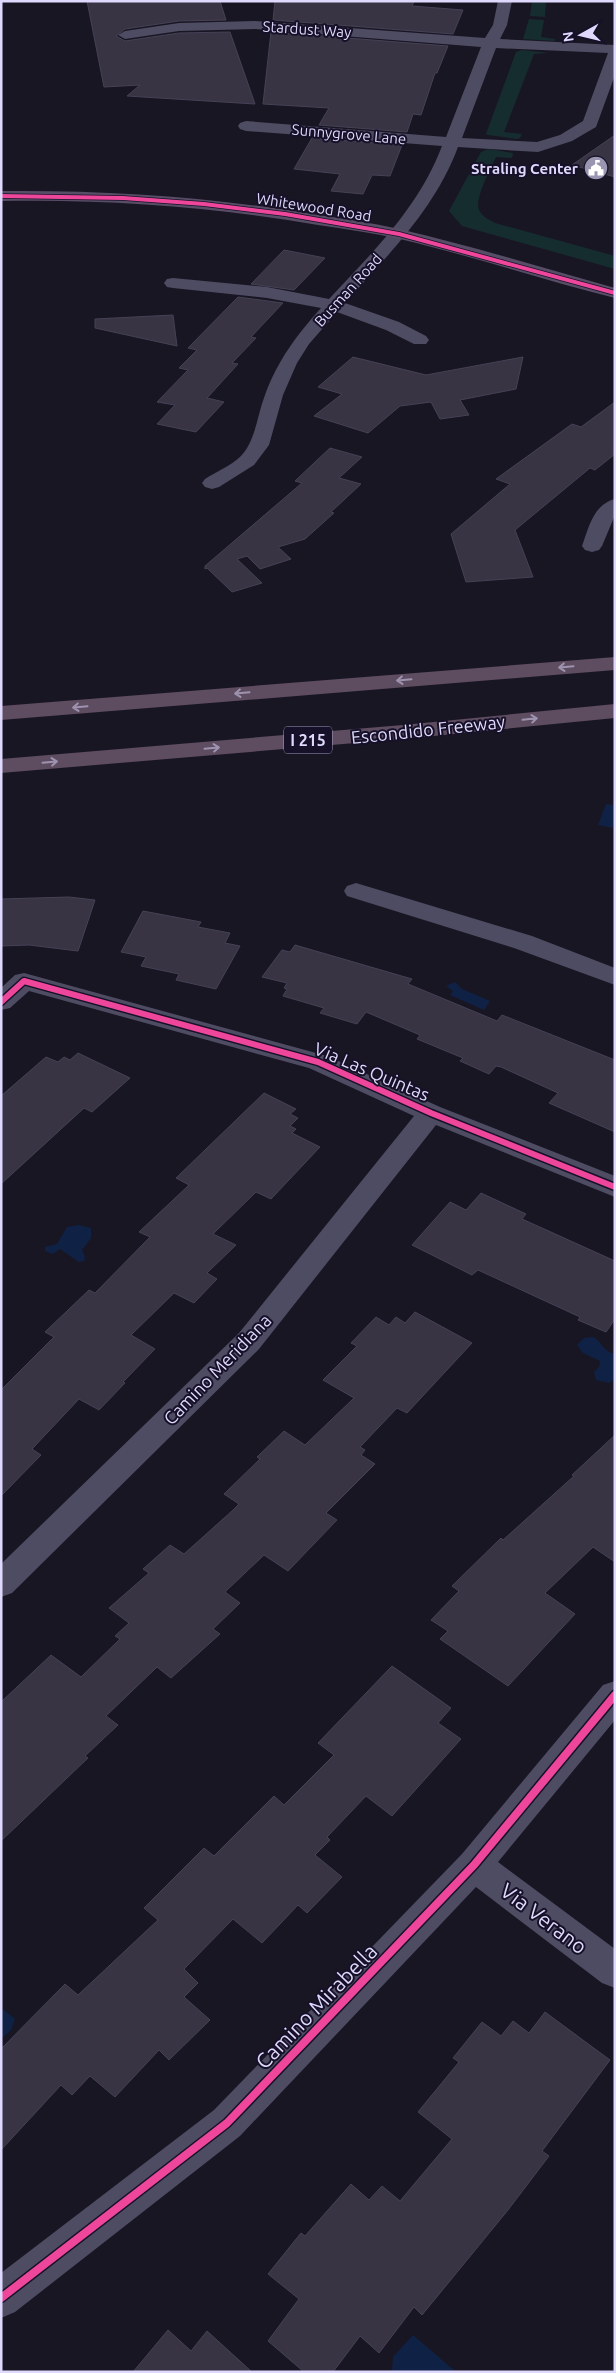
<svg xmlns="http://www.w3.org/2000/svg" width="616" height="2373" font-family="Ubuntu,sans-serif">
  <rect width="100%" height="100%" fill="#191623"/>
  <g fill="#162d30">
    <path d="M532 1H546L545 17 530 16Z"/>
    <path d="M529 19 544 20 541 37 555 39V41L523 39Z"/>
    <path d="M522 50 549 53 534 54 504 132 522 134 520 138 517 139 488 135 486 134 516 52Z"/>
    <path d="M488 149 513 153 512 158 496 157C491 168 474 200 479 210 482 216 489 220 495 223L615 256V269L462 226 449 211 481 152Z"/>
  </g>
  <g fill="#102146">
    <path d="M606 804 615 805 613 828 598 825Z"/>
    <path d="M455 982 462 989 490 1001 484 1010 450 995 453 991 446 986Z"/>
    <path d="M79 1225 91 1228V1238L82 1250 85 1257 84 1261 79 1262 60 1249 53 1254 45 1251V1247L57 1244 67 1227Z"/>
    <path d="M593 1337C602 1341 601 1350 615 1354V1379L609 1383 596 1380 594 1372 599 1367 600 1361 583 1353 577 1345 584 1338Z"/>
    <path d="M1 2008 15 2019 11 2030 1 2039Z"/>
    <path d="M413 2335 456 2372H392L393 2357Z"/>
  </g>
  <g fill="#383444" stroke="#464156">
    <path d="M87 1H220L226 20 179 21 125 29 116 36 125 41 179 33 230 32 255 104 127 96 140 85 104 87Z"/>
    <path d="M275 1H414L412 6 463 10 453 34 273 20Z"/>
    <path d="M271 32 448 46 437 73H435L421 115 413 114 407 132 319 125 329 108 263 104Z"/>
    <path d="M615 135V177L572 165Z"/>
    <path d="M312 138 402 145 390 176 372 175 363 194 331 191 340 174 294 169Z"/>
    <path d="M284 250 325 258 294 290 251 284Z"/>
    <path d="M238 297 283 303 251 337 256 338 232 363 238 364 207 398 224 402 196 432 157 424 175 405 157 402 188 370 179 368 197 350 188 348Z"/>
    <path d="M173 315 177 346 95 328V319Z"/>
    <path d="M353 357 426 375 523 357 516 389 460 400 469 415 440 419 431 402 400 406 368 433 314 416 342 394 318 387Z"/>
    <path d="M615 402V454L595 470 590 468 515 530 533 577 466 582 451 534 510 484 496 479 572 424 581 427Z"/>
    <path d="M330 448 362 457 339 478 361 484 331 512 334 513 305 539 278 547 291 559 260 569 247 556 237 559 262 583 232 592 207 568 205 569V566L302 483 295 481Z"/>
    <path d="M69 897 95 900 78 951 29 945 1 946V899Z"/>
    <path d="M143 911 201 922 198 927 230 933 225 943 240 946 216 989 176 980 179 974 141 966 146 957 121 952Z"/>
    <path d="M295 945 412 979 408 984 497 1021 502 1015 615 1060V1132L549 1103 558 1093 501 1067 496 1066 489 1074 460 1061 463 1058 417 1039 420 1035 366 1012 357 1024 320 1013 324 1008 283 996 287 989 284 988 287 983 262 977 282 950 290 952Z"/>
    <path d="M78 1053 130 1078 92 1112 84 1108 1 1184V1096L46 1057 58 1062 64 1057 70 1060Z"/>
    <path d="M264 1093 296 1109 290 1114 298 1118 290 1126 296 1129 292 1133 320 1147 271 1199 256 1192 213 1234 236 1245 207 1273 217 1279 194 1303 174 1293 131 1335 155 1349 123 1382 125 1383 99 1410 79 1399 32 1449 41 1455 1 1496V1390L54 1337 45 1332 89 1290 95 1293 150 1237 139 1232 189 1185 176 1178Z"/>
    <path d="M481 1193 526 1214 522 1219 615 1261V1319L606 1332 578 1320 580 1317 478 1270 472 1275 412 1245 450 1202 466 1210Z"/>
    <path d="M415 1312 472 1343 407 1413 397 1408 360 1447 365 1450 361 1455 375 1464 326 1513 337 1520 288 1571 264 1555 225 1592 240 1603 213 1629 220 1634 171 1678 157 1667 106 1716 118 1725 85 1756 88 1758 1 1841V1702L51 1655 81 1677 120 1639 115 1636 129 1623 109 1608 149 1573 143 1569 170 1545 184 1554 232 1511 239 1504 224 1494 260 1459 257 1457 284 1431 305 1445 354 1398 323 1380 357 1346 351 1343 376 1317 389 1325 396 1317 405 1323Z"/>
    <path d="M615 1435V1562L593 1547 545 1593 575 1614 508 1686 440 1639 448 1631 431 1620 459 1591 452 1586 501 1538 503 1540 574 1476 572 1475Z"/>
    <path d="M392 1666 451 1708 438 1723 461 1739 392 1816 366 1796 327 1837 330 1840 315 1855 342 1877 307 1913 298 1905 262 1943 233 1919 184 1969 198 1983 184 1997 210 2020 169 2060 159 2050 115 2097 90 2076 72 2095 61 2085 1 2150V2049L65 1984 78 1995 158 1920 144 1908 204 1848 214 1856 274 1796 284 1805 334 1755 318 1743Z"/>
    <path d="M545 2012 610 2060 542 2151 549 2156 508 2210 422 2315 414 2307 379 2353 360 2336 333 2372H304L268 2341 299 2299 268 2274 301 2233 305 2236 351 2184 369 2200 382 2186 400 2201 452 2139 418 2112 459 2062 453 2058 482 2022 501 2036 513 2021 529 2033Z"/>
    <path d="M168 2330 191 2351 207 2331 252 2372H133Z"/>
  </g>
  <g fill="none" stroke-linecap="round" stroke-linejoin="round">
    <g fill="#4e4c63" fill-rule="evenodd">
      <path d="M498 1H512L507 25 500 39 615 45V75L596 127 572 141 538 152 458 147C435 209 388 255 345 303L399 322 426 336 429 340 426 344H414L386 330 337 312 309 344 297 363 283 395 269 445 254 465 219 487 212 489 205 487 202 483 205 479C216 472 232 465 241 456 256 440 257 415 265 395 278 360 296 336 321 308L267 298 173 288 167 287 164 283 167 279 173 278 267 287 329 299C373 252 419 207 442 146L246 131 240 129 238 126 240 123 246 121 446 137 481 47 255 29 179 31 125 39 118 35 125 31 179 23 255 21 485 38 493 25ZM496 48 608 53 583 121 560 135 537 142 462 138Z"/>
      <path d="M615 499V515L602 546 599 550 592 552 585 550 582 546C589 527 593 505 615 499Z"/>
      <path d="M356 883 532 936 615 968V985L514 948 347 896 344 891 347 886Z"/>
      <path d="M24 973 327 1056 440 1107 615 1176V1197L436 1125 259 1349 12 1593 1 1597V1564L239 1333 414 1116 309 1068 29 991 10 1008 1 1010V988L15 975Z"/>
      <path d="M615 1681V1720L498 1862 615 1949V1988L602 1983 476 1887 240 2136 15 2312 1 2318V2273L214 2110 462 1854 603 1685Z"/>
    </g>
    <path fill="#574d67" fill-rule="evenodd" d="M1 191C108 190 213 197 318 215 345 219 372 223 399 229 472 246 543 268 615 288V298C543 280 472 256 400 239 373 233 345 229 318 225 213 207 108 199 1 201Z"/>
    <g fill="#5e4c61" fill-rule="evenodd">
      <path d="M615 657V670L1 720V706Z"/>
      <path d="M615 704V718L403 739 1 773V759L403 725Z"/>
    </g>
    <g stroke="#161128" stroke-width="5.5">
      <path id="cycleway-far2" d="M1 196 123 198 204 204 285 214 399 234 615 293"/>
    </g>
    <g stroke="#161128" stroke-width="9">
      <path id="cycleway-far1" d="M1 1002 24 981 318 1062 431 1113 615 1187"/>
    </g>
    <g stroke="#161128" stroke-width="11">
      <path id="cycleway" d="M1 2298 227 2123 474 1865 615 1695"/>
    </g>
    <use href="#cycleway-far2" stroke="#ed469a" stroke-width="4"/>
    <use href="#cycleway-far1" stroke="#ed469a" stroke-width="6"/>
    <use href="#cycleway" stroke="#ed469a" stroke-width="8"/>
  </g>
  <defs><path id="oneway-shaft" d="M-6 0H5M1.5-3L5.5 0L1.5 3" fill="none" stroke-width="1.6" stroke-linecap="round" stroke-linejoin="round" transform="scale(1.25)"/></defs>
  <g stroke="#9e93af">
    <use href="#oneway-shaft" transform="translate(566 667) rotate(175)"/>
    <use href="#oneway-shaft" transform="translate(404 680) rotate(175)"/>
    <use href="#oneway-shaft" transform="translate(242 693) rotate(175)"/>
    <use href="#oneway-shaft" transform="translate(80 707) rotate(175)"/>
    <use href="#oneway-shaft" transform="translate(530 719) rotate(-6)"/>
    <use href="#oneway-shaft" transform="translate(212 748) rotate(-5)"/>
    <use href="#oneway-shaft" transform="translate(50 762) rotate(-5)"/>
  </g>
  <defs>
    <g id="civic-disc" transform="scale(1.25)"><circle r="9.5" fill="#9a95b1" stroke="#161128"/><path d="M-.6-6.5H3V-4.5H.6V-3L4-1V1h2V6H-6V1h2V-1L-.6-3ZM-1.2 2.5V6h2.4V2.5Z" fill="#fff"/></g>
  </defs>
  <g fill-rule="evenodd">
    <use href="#civic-disc" x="596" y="168"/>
  </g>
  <g text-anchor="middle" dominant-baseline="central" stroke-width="4" stroke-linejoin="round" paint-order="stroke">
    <g font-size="15" fill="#dfdafd" stroke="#161128">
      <text transform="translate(307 29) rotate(4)">Stardust Way</text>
      <text transform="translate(349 134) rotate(5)">Sunnygrove Lane</text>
      <text transform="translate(314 207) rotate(9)">Whitewood Road</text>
      <text transform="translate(348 290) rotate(-48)">Busman Road</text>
    </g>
    <g font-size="15" font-weight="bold" fill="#dfdafd" stroke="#161128" text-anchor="end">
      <text x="578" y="168">Straling Center</text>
    </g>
    <rect fill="#161128" stroke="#a39ebd" stroke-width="1" x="284" y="726.5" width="48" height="27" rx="4"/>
    <g font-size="16" font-weight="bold" fill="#dfdafd">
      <text x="308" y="740">I 215</text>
    </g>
    <g font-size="18" fill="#dfdafd" stroke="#161128">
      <text transform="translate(428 729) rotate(-6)">Escondido Freeway</text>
      <text transform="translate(372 1071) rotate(23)">Via Las Quintas</text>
      <text transform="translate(217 1369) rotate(-46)">Camino Meridiana</text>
    </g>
    <g font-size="21" fill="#dfdafd" stroke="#161128">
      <text transform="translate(544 1918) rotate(37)">Via Verano</text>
      <text transform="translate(316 2006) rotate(-46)">Camino Mirabella</text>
    </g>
  </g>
  <rect width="616" height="2373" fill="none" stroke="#dfdafd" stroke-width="5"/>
  <g transform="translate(581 35) rotate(262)" stroke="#161128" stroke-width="4" paint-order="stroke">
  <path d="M0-4L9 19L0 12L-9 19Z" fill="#dfdafd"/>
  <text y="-8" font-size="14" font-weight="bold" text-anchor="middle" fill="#dfdafd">N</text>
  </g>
</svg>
